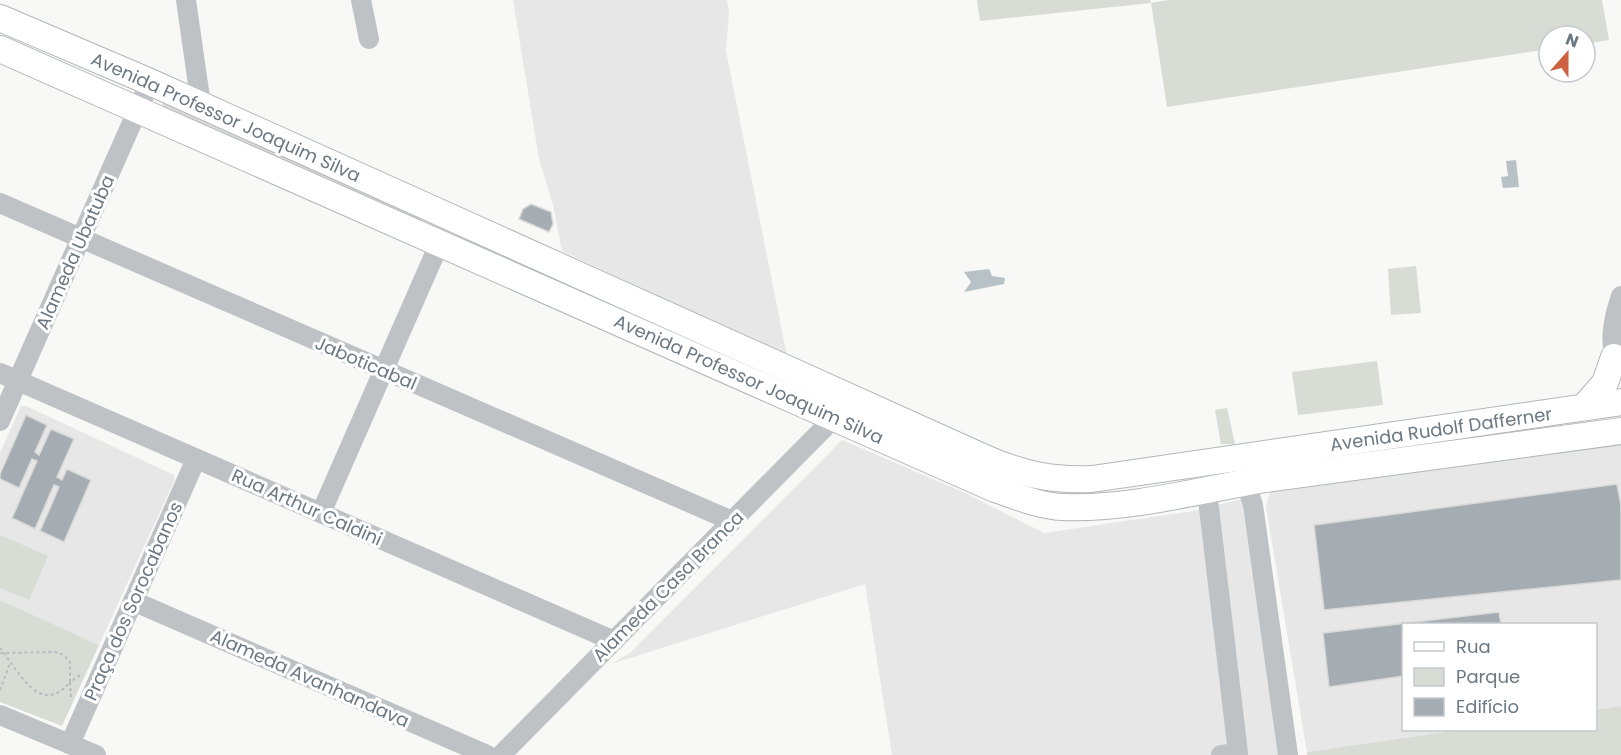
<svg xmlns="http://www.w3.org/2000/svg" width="1621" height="755" font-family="Poppins,sans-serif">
  <rect width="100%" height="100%" fill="#f8f8f6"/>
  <g fill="#e6e7e6">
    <path d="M513 0H727L729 12 726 51 787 356 562 251 553 205 539 159Z"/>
    <path d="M21 406H26L174 475V481L99 645 0 600V453Z"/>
    <path d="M842 440 963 492 1044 533 1193 511 1242 499 1282 755H892L865 584 611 664 630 653Z"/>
    <path d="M1621 445V706L1596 710V624H1404V730H1459L1307 752 1266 507 1271 487Z"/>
  </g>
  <g fill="#d8dcd5">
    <path d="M977 0H1150L1151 3 1168 0H1602L1609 40 1585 44V36H1549V49L1167 107 1151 3 980 21Z"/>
    <path d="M164 100 424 217 419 225 161 110Z"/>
    <path d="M1416 266 1421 313 1391 315 1388 269Z"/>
    <path d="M1377 361 1383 405 1298 415 1292 372Z"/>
    <path d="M1227 408 1235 444H1221L1215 410Z"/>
    <path d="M0 535 48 556 29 600 0 588Z"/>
    <path d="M0 600 99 645 62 726 0 702Z"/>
    <path d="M1621 706V755H1307V752L1459 730H1596V710Z"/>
  </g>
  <g fill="#b8c2c6">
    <path d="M1516 160 1519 187 1503 188 1501 177 1508 176 1506 161Z"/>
    <path d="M989 269 992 276 1005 278 1004 284 964 292 971 282 964 272Z"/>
  </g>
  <g fill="#a6adb2" stroke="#d9dad8" stroke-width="1.5">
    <path d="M531 204 551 212 553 224 549 232 519 219 523 209Z"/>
    <path d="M26 415 47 425 35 452 39 455 51 429 74 439 57 477 62 480 67 469 91 480 64 542 40 531 59 487 54 485 35 529 12 518 37 461 32 459 19 488 0 479V474Z"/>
    <path d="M1617 484 1621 505V580L1324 610 1314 525Z"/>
    <path d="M1499 612 1501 624H1404V676L1329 687 1323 633Z"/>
  </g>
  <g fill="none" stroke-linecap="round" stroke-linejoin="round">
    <g stroke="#b2b6b9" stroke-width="28">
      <g id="major">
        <path d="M0 18 150 82 985 458C1021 474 1053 481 1092 479L1621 402"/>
        <path d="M0 49 995 489C1016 496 1039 506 1062 507 1127 510 1201 490 1265 479L1621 431"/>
        <path d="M1584 407 1605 383 1614 357"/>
      </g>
    </g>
    <g stroke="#b8bbbe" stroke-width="2" stroke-dasharray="3 3" stroke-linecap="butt">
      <path d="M0 648C19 671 40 718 70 682V662L64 655 55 652 4 653H0"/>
      <path d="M0 690 10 663"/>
      <path d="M71 697 70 682 82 674"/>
    </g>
    <g stroke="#bec2c5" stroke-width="20">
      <path d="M186 0 201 105"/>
      <path d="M361 0 369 39"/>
      <path d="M0 203 732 521"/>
      <path d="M1620 368C1607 346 1613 320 1621 296"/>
      <path d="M0 373 614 641"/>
      <path d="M0 421 150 82"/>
      <path d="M1202 463 1198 474 1207 491 1238 753 1221 755"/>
      <path d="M1242 471 1253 505 1288 755"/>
      <path d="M321 513 451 217"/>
      <path d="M133 601 487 755"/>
      <path d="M0 715 96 755"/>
      <path d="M70 744 196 459"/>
      <path d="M501 755 835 417"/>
    </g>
    <use href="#major" stroke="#fff" stroke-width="26"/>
  </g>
  <g text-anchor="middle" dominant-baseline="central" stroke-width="6" stroke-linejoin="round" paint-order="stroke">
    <g font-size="18" fill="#6b7883" stroke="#fff">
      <text transform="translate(226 117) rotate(24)">Avenida Professor Joaquim Silva</text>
      <text transform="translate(75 252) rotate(-66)">Alameda Ubatuba</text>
      <text transform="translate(366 363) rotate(23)">Jaboticabal</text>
      <text transform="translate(749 379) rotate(24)">Avenida Professor Joaquim Silva</text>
      <text transform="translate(1441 429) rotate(-8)">Avenida Rudolf Dafferner</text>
      <text transform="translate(307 507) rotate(24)">Rua Arthur Caldini</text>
      <text transform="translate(668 586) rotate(-45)">Alameda Casa Branca</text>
      <text transform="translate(133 601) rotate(-66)">Praça dos Sorocabanos</text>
      <text transform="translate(310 678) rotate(24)">Alameda Avanhandava</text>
    </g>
  </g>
  <rect x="1402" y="623" width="195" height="108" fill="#ffffff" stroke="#c4c9cd" stroke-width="1.5"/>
  <rect x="1414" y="642" width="30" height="9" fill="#ffffff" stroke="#c4c9cd" stroke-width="1.5"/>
  <text x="1456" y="653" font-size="18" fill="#6b7883">Rua</text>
  <rect x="1414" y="668" width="30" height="18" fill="#d8dcd5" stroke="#c4c9cd" stroke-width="1.5"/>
  <text x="1456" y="683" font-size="18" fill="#6b7883">Parque</text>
  <rect x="1414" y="698" width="30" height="18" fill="#a6adb2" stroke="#c4c9cd" stroke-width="1.5"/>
  <text x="1456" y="713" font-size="18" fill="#6b7883">Edifício</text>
  <g transform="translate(1567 54) rotate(21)"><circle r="28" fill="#ffffff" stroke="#c4c9cd" stroke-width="1.5"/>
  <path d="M0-4.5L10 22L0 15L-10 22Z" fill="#ce6240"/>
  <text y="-9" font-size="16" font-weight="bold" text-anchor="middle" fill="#6b7883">N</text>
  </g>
</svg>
